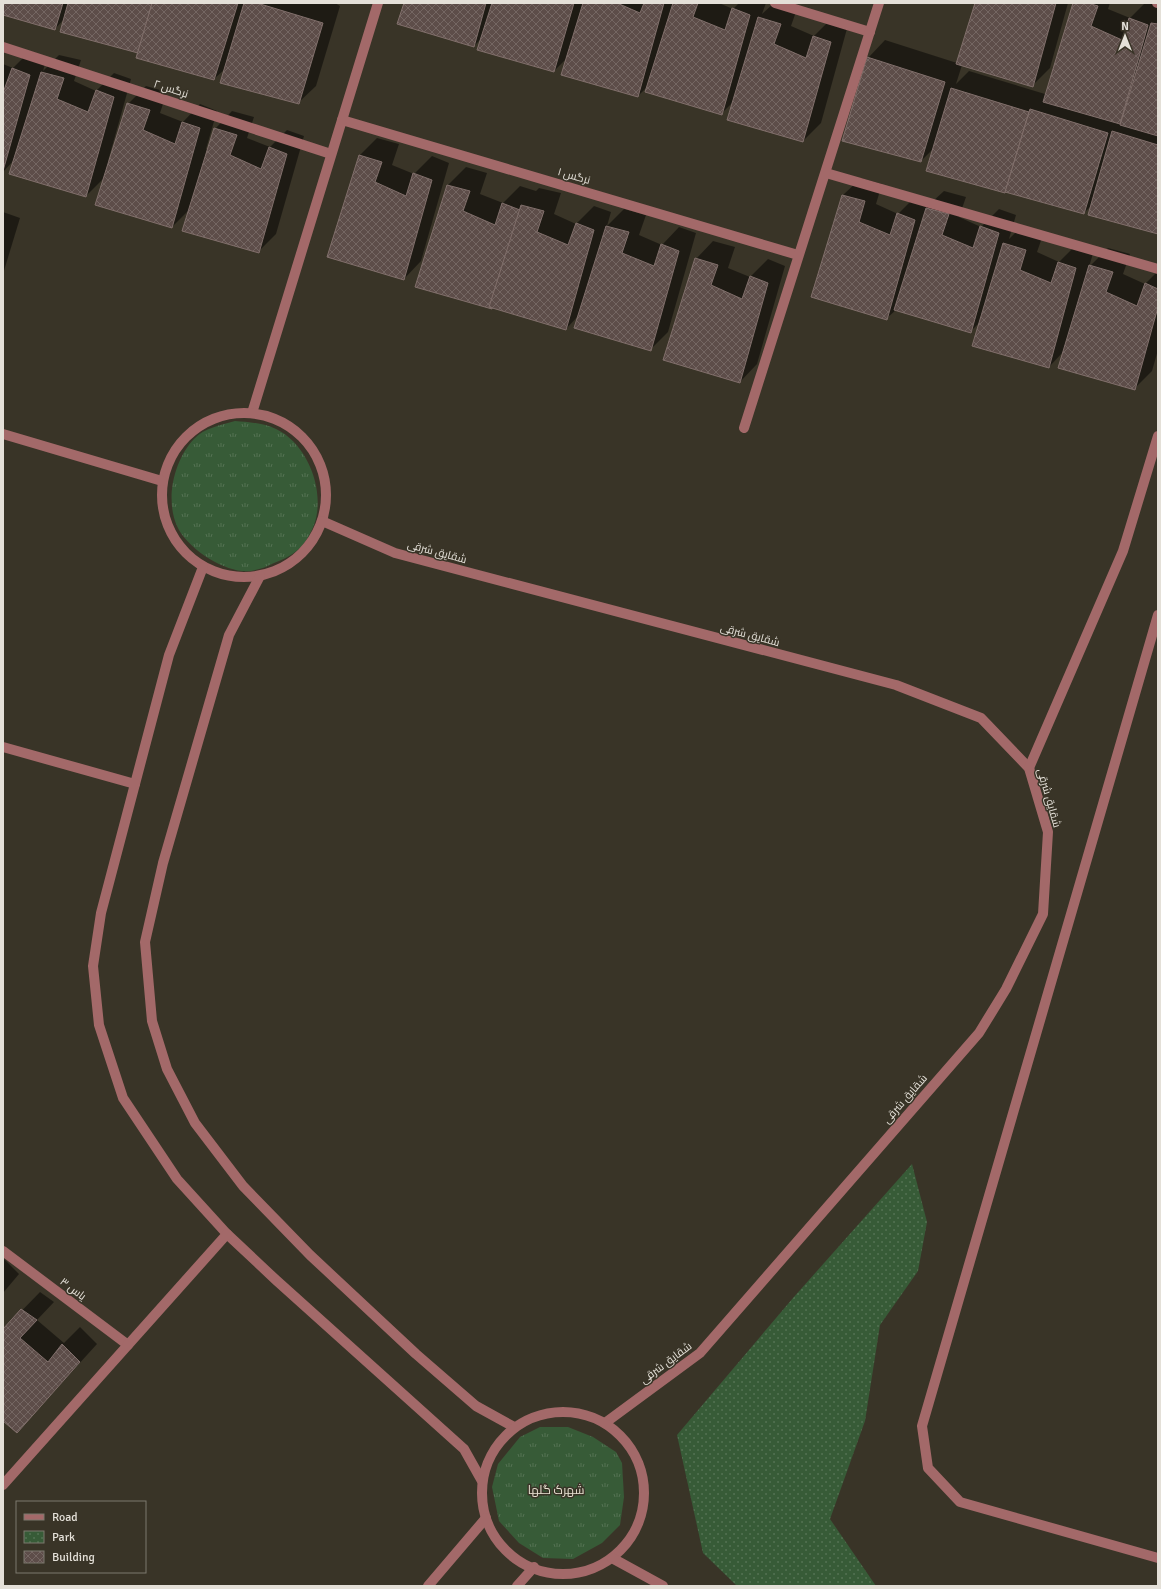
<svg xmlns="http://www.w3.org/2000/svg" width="1161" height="1589" font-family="Signika,Cairo,sans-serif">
  <defs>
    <pattern id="grass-tufts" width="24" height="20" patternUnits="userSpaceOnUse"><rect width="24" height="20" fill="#375b37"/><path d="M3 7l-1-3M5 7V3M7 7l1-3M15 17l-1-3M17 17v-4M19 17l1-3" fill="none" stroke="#547253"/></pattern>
    <pattern id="park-dots" width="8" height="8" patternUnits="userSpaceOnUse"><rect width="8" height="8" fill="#375b37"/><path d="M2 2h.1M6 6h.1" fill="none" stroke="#547253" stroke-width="1.8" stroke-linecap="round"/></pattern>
    <pattern id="building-cross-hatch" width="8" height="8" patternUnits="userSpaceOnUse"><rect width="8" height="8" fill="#5d4d49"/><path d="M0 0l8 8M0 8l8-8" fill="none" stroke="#746662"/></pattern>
  </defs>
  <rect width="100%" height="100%" fill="#393427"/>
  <g fill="url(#grass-tufts)">
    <path d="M235 421C248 422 264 423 276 429 308 444 326 492 314 525 305 547 295 555 274 563 264 568 254 572 242 571 220 569 186 547 177 526 165 499 174 460 194 439 204 428 221 425 235 421Z"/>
    <path d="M540 1427H568L593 1437 616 1452 622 1463 624 1497 620 1525 602 1543 573 1559 543 1558 519 1543 499 1521 492 1487 498 1464 520 1437Z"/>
  </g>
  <path fill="url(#park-dots)" d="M912 1164 927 1222 918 1271 880 1325 865 1421 830 1519 876 1586H737L703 1553 677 1435 793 1298Z"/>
  <g fill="#0007">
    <path d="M3 3H335L340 6 316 86 298 103 226 68 214 79 139 52 65 18 55 29 3 14Z"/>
    <path d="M405 3H719L733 9 739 3H766L762 14 774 3 798 6 791 26 814 36 831 19 848 25 821 123 803 141 733 102 722 113 648 86 638 96 568 57 554 71 482 38 474 46Z"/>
    <path d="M976 3H1068L1050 68 1032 86 962 65 956 84 969 71 1045 94 1075 3H1110L1108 9 1130 18 1145 3 1158 4V233L1092 205 1084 213 934 148 921 161 868 58 885 40 957 63Z"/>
    <path d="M30 51 47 57 43 71 59 55 81 60 74 81 96 91 114 73 131 79 108 161H110L128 104 146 86 167 92 160 113 183 122 200 104 217 111 206 149 208 150 215 129 232 111 254 117 247 138 270 147 287 130 304 136 276 234 258 252 190 209 172 227 106 176 86 196 14 160 3 172V64L13 68Z"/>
    <path d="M377 138 399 144 392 165 414 174 432 156 449 163 421 261 404 279 359 156Z"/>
    <path d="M466 167 487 173 480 194 503 203 520 186 536 191 539 188 561 193 554 214 576 224 594 206 611 212 607 226 624 209 646 215 639 235 662 245 679 227 696 233 668 332 651 349 579 315 566 329 417 286 448 185Z"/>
    <path d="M861 178 882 184 876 204 898 214 916 196 932 202 944 191 966 197 959 217 981 227 999 209 1016 215 1009 239 1022 226 1044 232 1037 252 1059 262 1077 244 1094 250 1089 267 1108 248 1130 254 1123 274 1145 284 1158 271V350L1152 371 1134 389 1064 351 1049 367 980 322 971 331 896 310 887 318 843 195Z"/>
    <path d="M3 212 20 218 3 274Z"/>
    <path d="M713 241 735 247 728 268 750 277 768 259 785 266 757 364 740 382 696 259Z"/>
    <path d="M3 1258 19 1274 3 1293Z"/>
    <path d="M40 1292 54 1302 37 1320 64 1343 80 1327 97 1344 17 1432 3 1419V1330Z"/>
  </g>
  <g fill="url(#building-cross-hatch)" stroke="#816f6b">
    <path d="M3 3H63L55 30 3 15Z"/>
    <path d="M68 3H153L138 53 60 32Z"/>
    <path d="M152 3H238L214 80 136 58Z"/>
    <path d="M244 3H257L323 23 299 104 220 83Z"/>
    <path d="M404 3H486L474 47 397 24Z"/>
    <path d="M492 3H574L554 72 477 50Z"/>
    <path d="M583 3H617L640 13 644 3H664L638 97 561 75Z"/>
    <path d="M673 3H698L693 17 725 30 732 8 750 15 722 115 645 92Z"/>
    <path d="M975 3H1056L1033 87 956 64Z"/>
    <path d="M1073 3H1088L1098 6 1091 26 1122 40 1129 18 1148 25 1120 124 1043 102Z"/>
    <path d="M758 17 781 24 774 44 806 58 813 36 831 42 803 142 727 120Z"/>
    <path d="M1151 23 1158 24V136L1120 125Z"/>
    <path d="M867 57 945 82 921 162 842 141Z"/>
    <path d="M12 68 30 75 3 171V89L4 90Z"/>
    <path d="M41 72 64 78 57 99 88 112 96 90 114 97 86 197 9 174Z"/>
    <path d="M951 88 1029 112 1005 193 926 171Z"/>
    <path d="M127 103 150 110 143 130 175 144 182 122 200 128 172 228 95 205Z"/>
    <path d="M1030 109 1108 133 1084 214 1005 192Z"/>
    <path d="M214 128 237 135 230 155 261 169 269 147 287 154 259 253 182 231Z"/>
    <path d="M1112 131 1158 145V234L1088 215Z"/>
    <path d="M359 155 382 162 375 182 406 196 413 173 432 180 404 280 327 257Z"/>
    <path d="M447 185 470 191 463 211 495 225 502 203 520 210 492 309 415 287Z"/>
    <path d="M842 195 865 201 859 222 890 235 897 213 915 220 887 320 811 297Z"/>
    <path d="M521 205 544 211 537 232 568 245 576 223 594 230 566 330 489 307Z"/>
    <path d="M926 208 949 214 942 235 973 248 980 226 999 233 971 333 894 310Z"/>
    <path d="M606 226 629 232 622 253 654 266 661 244 679 251 651 351 574 328Z"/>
    <path d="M1003 243 1026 250 1020 270 1051 283 1058 262 1076 268 1049 368 972 346Z"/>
    <path d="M695 258 718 265 711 285 742 299 750 276 768 283 740 383 663 360Z"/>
    <path d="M1089 265 1113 272 1106 292 1137 306 1145 283 1158 289V307L1135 390 1058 368Z"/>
    <path d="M21 1309 37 1320 20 1338 48 1362 62 1344 80 1362 17 1433 3 1421V1329Z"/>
  </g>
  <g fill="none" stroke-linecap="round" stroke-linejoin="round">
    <g stroke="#a36969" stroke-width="10">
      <path d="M775 3 870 32"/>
      <path d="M1157 3H1158"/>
      <path d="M3 47 331 154"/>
      <path d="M342 120 798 255"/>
      <path d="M826 173 1158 269"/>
      <path d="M252 413 378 3"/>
      <circle cx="244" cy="495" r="82"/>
      <path d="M744 428 879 3"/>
      <path d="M3 434 162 481"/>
      <path d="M322 521 395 553 896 685 981 718 1029 768 1048 832 1043 914 1006 989 979 1033 700 1353 605 1423"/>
      <path d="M203 567 169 655 101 913 93 966 99 1025 123 1098 177 1179 227 1234 276 1280 464 1449 482 1481"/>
      <path d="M260 576 229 635 163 863 145 942 152 1021 167 1069 195 1123 243 1186 310 1255 416 1354 476 1406 514 1427"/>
      <path d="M1158 615 922 1426 928 1468 960 1502 1158 1558"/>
      <path d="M3 747 135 784"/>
      <path d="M1029 768 1123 551 1158 436"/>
      <path d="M3 1251 128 1345"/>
      <circle cx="563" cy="1493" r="81"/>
      <path d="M3 1485 227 1234"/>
      <path d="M612 1558 663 1586"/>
      <path d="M428 1586 486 1518"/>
      <path d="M517 1586 534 1567"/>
    </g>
  </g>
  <g text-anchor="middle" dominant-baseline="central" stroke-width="3" stroke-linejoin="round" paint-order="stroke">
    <g font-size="11" fill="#e4e0d8" stroke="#393427">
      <text transform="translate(171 89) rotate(18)">نرگس ۲</text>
      <text transform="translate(574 176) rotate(16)">نرگس ۱</text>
      <text transform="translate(437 552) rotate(15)">شقایق شرقی</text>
      <text transform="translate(750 635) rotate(15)">شقایق شرقی</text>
      <text transform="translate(1049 798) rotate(74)">شقایق شرقی</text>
      <text transform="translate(905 1099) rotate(-49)">شقایق شرقی</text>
      <text transform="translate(73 1289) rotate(37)">یاس ۳</text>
      <text transform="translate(666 1363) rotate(-37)">شقایق شرقی</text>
    </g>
    <g font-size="12" fill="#e9e2d2" stroke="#393427">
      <text x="556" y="1490">شهرک گلها</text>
    </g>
  </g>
  <rect width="1161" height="1589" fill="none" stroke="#e4e0d8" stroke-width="8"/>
  <rect x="16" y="1501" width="130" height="72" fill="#393427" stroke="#7d796e"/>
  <rect x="24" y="1514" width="20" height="6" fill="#a36969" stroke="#7d796e"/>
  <text x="52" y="1521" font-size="12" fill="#e4e0d8">Road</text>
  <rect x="24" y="1531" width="20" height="12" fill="url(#park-dots)" stroke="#7d796e"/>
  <text x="52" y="1541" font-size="12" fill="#e4e0d8">Park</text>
  <rect x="24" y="1551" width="20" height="12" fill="url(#building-cross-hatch)" stroke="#7d796e"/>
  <text x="52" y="1561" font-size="12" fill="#e4e0d8">Building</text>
  <g transform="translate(1125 36)" stroke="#393427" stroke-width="3" paint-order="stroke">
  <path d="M0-3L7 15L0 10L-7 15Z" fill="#e4e0d8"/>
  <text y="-6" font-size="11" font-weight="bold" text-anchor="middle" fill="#e4e0d8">N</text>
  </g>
</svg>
